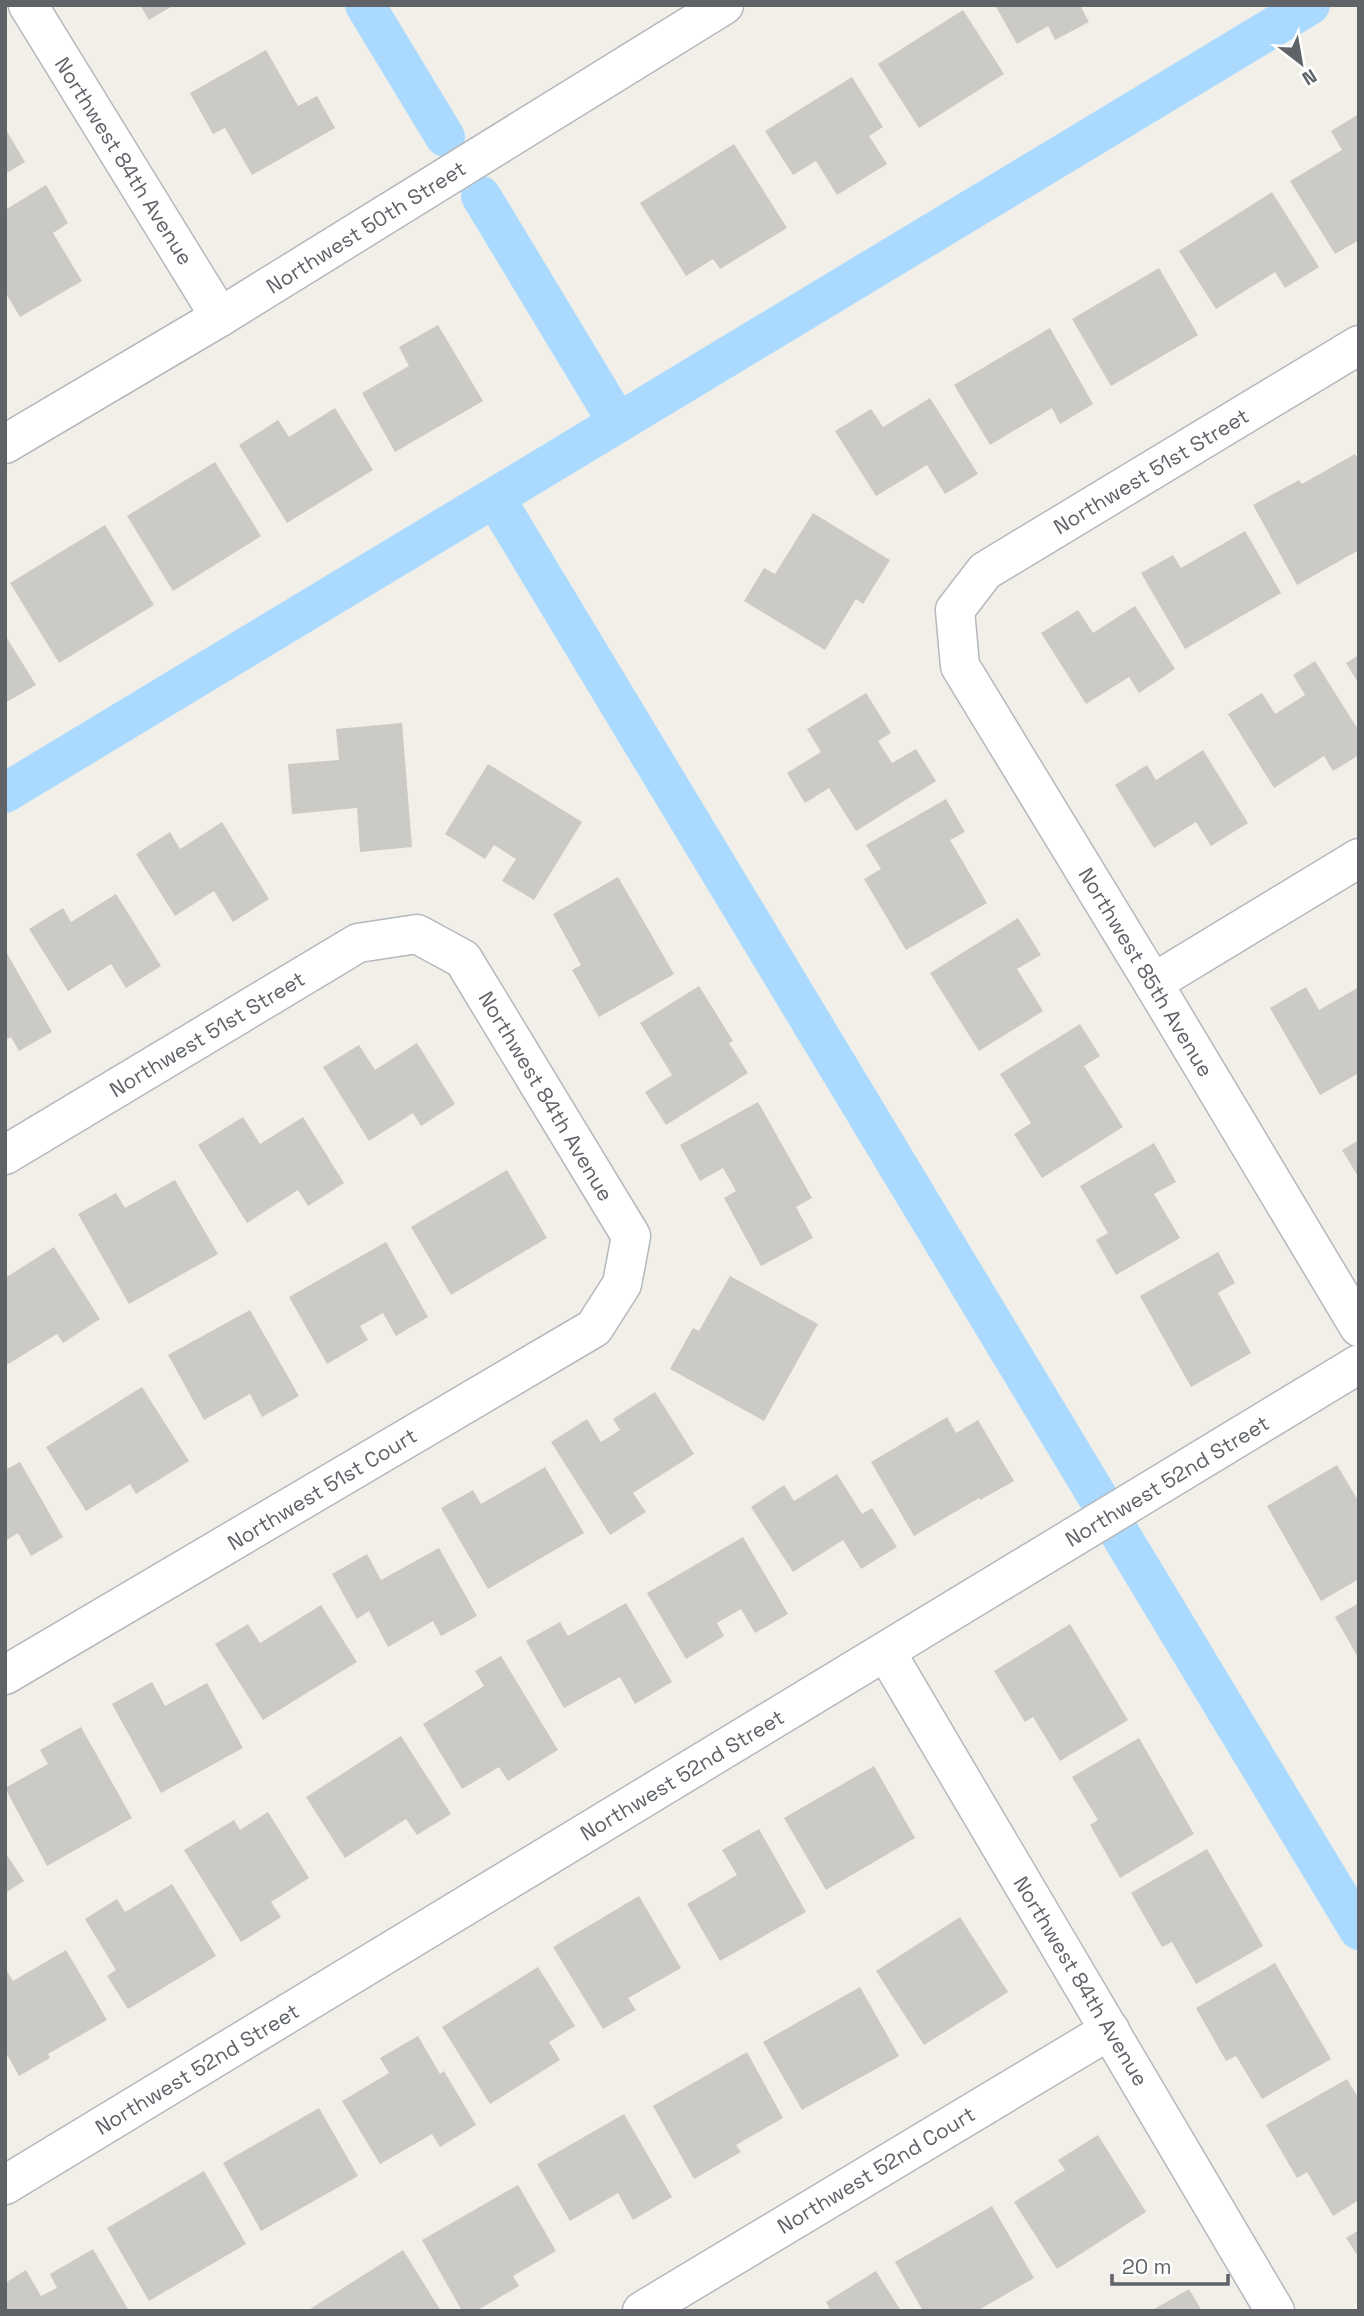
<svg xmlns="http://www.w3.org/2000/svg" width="1364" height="2316" font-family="'Space Grotesk',sans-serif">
  <rect width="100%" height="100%" fill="#f1efe8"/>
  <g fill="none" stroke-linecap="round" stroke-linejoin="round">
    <g stroke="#aadaff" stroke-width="40">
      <path d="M365 5 445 137"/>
      <path d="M481 196 618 423"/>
      <path d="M495 498 1359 1930"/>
      <path d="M5 793 1310 5"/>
    </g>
  </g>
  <g fill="#cccac5">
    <path d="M140 5H174L149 20Z"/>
    <path d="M995 5H1080L1089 22 1055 40 1048 26 1017 44Z"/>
    <path d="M963 10 1004 74 919 128 878 64Z"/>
    <path d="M266 50 298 106 317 96 335 128 252 175 225 128 213 134 190 93Z"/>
    <path d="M852 77 883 127 869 136 887 164 837 195 816 161 793 175 765 131Z"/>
    <path d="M1359 114V240L1335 254 1290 181 1342 150 1331 131Z"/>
    <path d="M5 128 25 162 5 174Z"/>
    <path d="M734 144 787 228 720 269 713 259 686 276 640 203Z"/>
    <path d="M46 185 68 223 53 233 82 281 20 317 5 292V210Z"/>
    <path d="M1272 192 1319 267 1285 288 1275 272 1216 309 1179 251Z"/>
    <path d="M1159 268 1198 335 1111 386 1072 319Z"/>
    <path d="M438 325 483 401 395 452 362 393 409 366 399 347Z"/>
    <path d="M1050 328 1093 404 1060 424 1052 408 990 445 954 385Z"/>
    <path d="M930 398 978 474 945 494 927 465 876 496 835 431 871 409 883 427Z"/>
    <path d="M335 408 373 470 287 523 239 445 278 420 289 437Z"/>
    <path d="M1355 454 1359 461V550L1297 585 1253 505 1299 480 1302 484Z"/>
    <path d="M215 462 261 536 173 591 127 516Z"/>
    <path d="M813 513 890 560 863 604 856 599 825 650 744 601 764 568 775 574Z"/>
    <path d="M105 525 154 605 59 663 10 583Z"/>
    <path d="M1245 531 1281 593 1185 649 1141 573 1173 555 1181 568Z"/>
    <path d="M1135 606 1175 669 1139 693 1129 677 1086 704 1041 633 1078 610 1093 633Z"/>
    <path d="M5 635 36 685 5 703Z"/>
    <path d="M1359 655V684L1346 663Z"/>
    <path d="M1315 661 1359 731V755L1333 771 1324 756 1274 788 1228 714 1262 693 1275 714 1305 695 1293 675Z"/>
    <path d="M866 693 891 733 878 741 892 763 916 749 936 781 856 831 829 788 805 803 787 773 821 752 807 729Z"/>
    <path d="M402 723 412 847 360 852 357 808 292 814 288 764 339 760 336 729Z"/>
    <path d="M1203 750 1248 823 1211 846 1196 822 1154 848 1115 785 1147 765 1156 780Z"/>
    <path d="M488 764 582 822 534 900 502 881 516 859 494 845 485 859 445 834Z"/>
    <path d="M946 799 965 832 950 840 987 903 906 950 864 879 881 869 866 845Z"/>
    <path d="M222 822 269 899 233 922 214 891 175 916 136 854 170 832 180 849Z"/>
    <path d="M618 877 674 974 599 1017 572 970 581 965 553 914Z"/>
    <path d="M116 894 161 966 126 988 111 964 68 991 29 929 63 908 71 922Z"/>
    <path d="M1018 918 1041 955 1017 969 1043 1011 979 1051 930 973Z"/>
    <path d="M5 950 52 1032 19 1051 11 1037 5 1040Z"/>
    <path d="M699 986 733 1041 729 1043 748 1073 666 1125 645 1092 672 1075 640 1023Z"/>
    <path d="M1306 987 1319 1010 1359 987V1073L1320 1095 1270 1008Z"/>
    <path d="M1080 1024 1100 1056 1084 1066 1123 1127 1042 1178 1014 1134 1031 1123 1000 1074Z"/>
    <path d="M417 1043 455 1104 421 1126 413 1113 369 1141 323 1067 359 1045 375 1070Z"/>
    <path d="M758 1102 812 1198 796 1207 813 1238 761 1266 724 1198 736 1191 723 1168 700 1181 680 1145Z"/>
    <path d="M243 1117 260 1144 303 1117 344 1183 308 1206 298 1190 247 1223 198 1145Z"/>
    <path d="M1359 1140V1178L1342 1150Z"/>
    <path d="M1154 1143 1176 1182 1154 1194 1180 1238 1116 1275 1096 1240 1108 1233 1080 1186Z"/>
    <path d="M507 1170 547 1238 451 1295 411 1227Z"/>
    <path d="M175 1180 218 1254 129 1304 78 1214 116 1193 125 1208Z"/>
    <path d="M386 1242 428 1317 396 1336 383 1313 360 1326 368 1340 327 1364 289 1297Z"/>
    <path d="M54 1247 100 1319 63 1343 57 1334 5 1366V1278Z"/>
    <path d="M1218 1252 1235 1283 1218 1293 1251 1353 1191 1387 1140 1296Z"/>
    <path d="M730 1276 818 1324 764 1421 670 1369 693 1328 699 1331Z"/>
    <path d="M250 1310 299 1396 262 1417 250 1394 204 1420 168 1355Z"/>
    <path d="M142 1387 189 1461 136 1494 130 1484 86 1511 46 1447Z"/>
    <path d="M655 1392 694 1454 633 1493 646 1512 610 1535 551 1442 587 1419 601 1442 620 1430 613 1419Z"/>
    <path d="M947 1417 956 1433 978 1420 1014 1481 980 1500 979 1498 914 1536 871 1462Z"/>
    <path d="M20 1462 63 1537 31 1556 18 1533 5 1541V1470Z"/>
    <path d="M1337 1465 1359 1502V1579L1321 1601 1267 1506Z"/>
    <path d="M545 1467 584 1533 488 1589 441 1508 473 1490 481 1504Z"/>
    <path d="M837 1474 862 1514 872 1508 897 1547 861 1569 843 1540 793 1572 751 1507 784 1485 794 1501Z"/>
    <path d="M743 1537 788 1614 755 1633 741 1609 717 1623 724 1636 686 1659 647 1593Z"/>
    <path d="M439 1548 477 1616 441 1636 433 1621 388 1647 369 1611 357 1619 332 1574 367 1554 381 1580Z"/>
    <path d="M626 1603 672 1682 635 1704 620 1677 564 1708 526 1641 560 1622 568 1636Z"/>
    <path d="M1359 1603V1659L1335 1617Z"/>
    <path d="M321 1605 357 1662 263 1720 215 1644 248 1624 260 1643Z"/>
    <path d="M1070 1624 1128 1720 1060 1761 1033 1717 1025 1722 994 1671Z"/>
    <path d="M501 1656 558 1750 508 1781 499 1767 462 1789 423 1724 484 1686 475 1671Z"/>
    <path d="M152 1682 165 1706 207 1683 243 1748 161 1793 112 1704Z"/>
    <path d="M81 1727 132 1818 47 1866 5 1788 48 1764 40 1750Z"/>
    <path d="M401 1736 451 1814 417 1835 406 1819 345 1858 306 1797Z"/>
    <path d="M1139 1738 1194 1834 1120 1878 1090 1825 1098 1820 1072 1777Z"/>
    <path d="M874 1766 915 1838 826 1890 784 1818Z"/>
    <path d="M268 1812 309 1878 271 1902 281 1917 241 1942 184 1850 234 1820 240 1830Z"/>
    <path d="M759 1829 806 1912 720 1961 687 1904 737 1875 722 1850Z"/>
    <path d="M1207 1849 1263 1946 1196 1984 1172 1942 1162 1947 1131 1893Z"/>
    <path d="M5 1852 24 1881 5 1893Z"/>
    <path d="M172 1884 216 1956 128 2009 107 1976 116 1970 85 1919 117 1899 125 1912Z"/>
    <path d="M639 1896 681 1968 628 1998 636 2010 603 2029 553 1947Z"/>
    <path d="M960 1917 1008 1992 924 2045 876 1971Z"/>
    <path d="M66 1950 107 2020 48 2054 50 2058 19 2076 5 2051V1968L13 1981Z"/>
    <path d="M1275 1963 1331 2059 1262 2099 1236 2056 1226 2061 1196 2008Z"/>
    <path d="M538 1967 575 2026 549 2042 560 2060 490 2104 442 2027Z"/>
    <path d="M860 1987 899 2056 802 2110 763 2042Z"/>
    <path d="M418 2036 440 2074 444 2071 476 2125 440 2147 432 2134 380 2164 342 2101 389 2073 380 2058Z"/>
    <path d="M747 2052 783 2118 736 2145 741 2152 694 2179 653 2106Z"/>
    <path d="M1347 2079 1359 2099V2200L1333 2216 1307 2172 1297 2178 1266 2125Z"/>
    <path d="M319 2108 358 2176 261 2231 223 2163Z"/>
    <path d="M624 2114 672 2197 633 2220 618 2193 570 2221 537 2164Z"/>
    <path d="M1098 2135 1146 2212 1057 2269 1014 2202 1065 2170 1058 2160Z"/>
    <path d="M204 2171 246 2244 149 2301 107 2228Z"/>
    <path d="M518 2185 556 2251 513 2276 519 2286 476 2311H462L422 2240Z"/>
    <path d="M992 2206 1034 2278 977 2311H923L895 2262Z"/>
    <path d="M1359 2230V2258L1346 2238Z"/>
    <path d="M93 2249 129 2311H6L5 2283 26 2270 41 2296 57 2288 50 2274Z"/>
    <path d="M403 2250 441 2311H307Z"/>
    <path d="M876 2271 901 2311H831L826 2302Z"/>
    <path d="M1189 2289 1202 2311H1151Z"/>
  </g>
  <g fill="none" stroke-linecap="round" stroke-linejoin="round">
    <g stroke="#b5b8bc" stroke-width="41">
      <g id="minor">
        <path d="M28 5 220 317"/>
        <path d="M1359 345 985 571 955 610 960 666 1153 983 1359 1327"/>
        <path d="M5 444 220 317 724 5"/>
        <path d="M1153 983 1359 858"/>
        <path d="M5 1155 358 943 417 934 463 959 631 1236 622 1284 594 1328 5 1675"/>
        <path d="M886 1652 1275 2311"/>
        <path d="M5 2185 1359 1364"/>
        <path d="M642 2311 1110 2030"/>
      </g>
    </g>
    <use href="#minor" stroke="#fff" stroke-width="38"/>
  </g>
  <g text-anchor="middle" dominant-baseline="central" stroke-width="7" stroke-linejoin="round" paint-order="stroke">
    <g font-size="21" fill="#5f6368" stroke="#fff">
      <text transform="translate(124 161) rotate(58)">Northwest 84th Avenue</text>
      <text transform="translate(366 227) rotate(-32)">Northwest 50th Street</text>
      <text transform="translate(1151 471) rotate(-31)">Northwest 51st Street</text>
      <text transform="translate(1146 972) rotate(59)">Northwest 85th Avenue</text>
      <text transform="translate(207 1034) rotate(-31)">Northwest 51st Street</text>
      <text transform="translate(546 1096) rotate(59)">Northwest 84th Avenue</text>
      <text transform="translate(1167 1481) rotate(-31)">Northwest 52nd Street</text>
      <text transform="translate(322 1489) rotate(-31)">Northwest 51st Court</text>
      <text transform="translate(682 1775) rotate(-31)">Northwest 52nd Street</text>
      <text transform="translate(1081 1981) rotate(59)">Northwest 84th Avenue</text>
      <text transform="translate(197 2069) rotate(-31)">Northwest 52nd Street</text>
      <text transform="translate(876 2170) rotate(-31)">Northwest 52nd Court</text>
    </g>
  </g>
  <rect width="1364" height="2316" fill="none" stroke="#5f6368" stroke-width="14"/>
  <g transform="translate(1301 63) rotate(149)" stroke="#ffffff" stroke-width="5" paint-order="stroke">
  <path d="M0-5L12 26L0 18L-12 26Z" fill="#5f6368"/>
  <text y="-10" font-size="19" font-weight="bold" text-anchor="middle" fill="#5f6368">N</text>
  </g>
  <path d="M1112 2274v10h116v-10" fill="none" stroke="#5f6368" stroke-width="3.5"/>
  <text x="1122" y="2274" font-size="21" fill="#5f6368" stroke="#ffffff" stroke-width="5" paint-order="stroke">20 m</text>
</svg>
